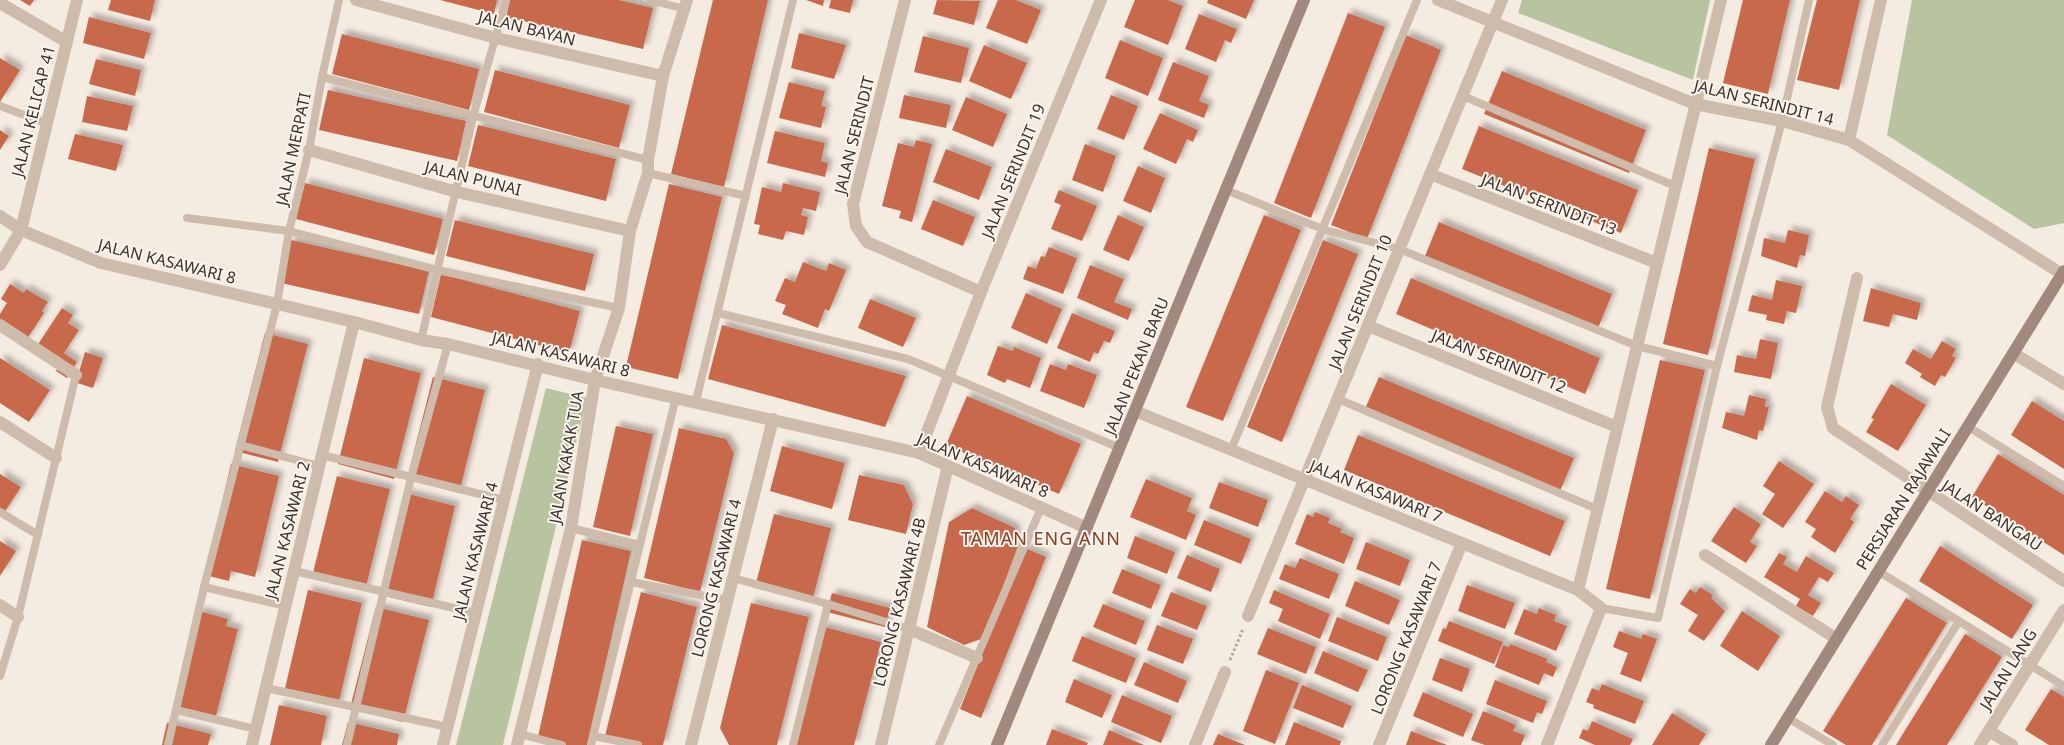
<svg xmlns="http://www.w3.org/2000/svg" width="2064" height="745" font-family="'Noto Sans',sans-serif">
  <defs>
    <filter id="shadow"><feDropShadow dx="4.5" dy="-4.5" stdDeviation="2.5" flood-color="#0004"/></filter>
  </defs>
  <rect width="100%" height="100%" fill="#f4ebe1"/>
  <g fill="#b8c4a0">
    <path d="M1522 0H1710L1693 80 1518 13Z"/>
    <path d="M1912 0H2064V223L2034 229 1887 135Z"/>
    <path d="M546 388 587 398 503 745H456Z"/>
  </g>
  <g fill="#c8694b" filter="url(#shadow)">
    <path d="M20 0H34L30 6Z"/>
    <path d="M111 0H155L150 21 108 10Z"/>
    <path d="M440 0H497L494 14Z"/>
    <path d="M510 0H619L653 8 643 49 506 17Z"/>
    <path d="M713 0H768L724 187 671 174Z"/>
    <path d="M806 0H824L823 6Z"/>
    <path d="M831 0H853L850 13 829 8Z"/>
    <path d="M937 0 980 1 974 25 933 14Z"/>
    <path d="M998 0H1016L1041 10 1027 44 986 28Z"/>
    <path d="M1135 0H1168L1183 6 1168 45 1124 27Z"/>
    <path d="M1208 0H1254L1246 19 1207 3Z"/>
    <path d="M1743 0H1790L1768 94 1723 83Z"/>
    <path d="M1817 0H1860L1839 90 1797 80Z"/>
    <path d="M1348 13 1385 27 1311 218 1274 203Z"/>
    <path d="M1199 14 1237 29 1231 43 1225 40 1216 62 1185 49Z"/>
    <path d="M89 17 151 33 144 59 83 43Z"/>
    <path d="M799 33 846 45 834 79 791 68Z"/>
    <path d="M342 34 479 69 469 110 332 74Z"/>
    <path d="M1406 35 1441 50 1367 239 1331 225Z"/>
    <path d="M923 36 969 48 961 83 914 72Z"/>
    <path d="M1120 40 1163 58 1148 96 1105 78Z"/>
    <path d="M984 45 1027 63 1011 99 969 81Z"/>
    <path d="M0 58 20 70 0 102Z"/>
    <path d="M96 59 141 70 135 96 89 84Z"/>
    <path d="M1173 62 1209 76 1199 101 1209 105 1204 118 1158 100Z"/>
    <path d="M495 70 630 105 619 148 484 112Z"/>
    <path d="M1502 71 1646 130 1629 173 1484 114Z"/>
    <path d="M789 82 825 91 821 106 826 107 821 128 779 118Z"/>
    <path d="M328 90 466 121 457 161 319 130Z"/>
    <path d="M904 95 951 105 946 128 899 118Z"/>
    <path d="M1111 95 1138 106 1124 140 1097 129Z"/>
    <path d="M87 96 133 106 127 131 82 122Z"/>
    <path d="M966 97 1007 114 993 147 952 130Z"/>
    <path d="M1160 113 1198 130 1193 142 1187 139 1176 164 1143 149Z"/>
    <path d="M478 125 616 159 606 201 468 166Z"/>
    <path d="M1479 126 1638 190 1621 233 1462 169Z"/>
    <path d="M0 130 9 136 0 150Z"/>
    <path d="M775 131 825 143 821 161 828 163 825 177 767 163Z"/>
    <path d="M75 134 123 145 116 171 68 159Z"/>
    <path d="M916 140 932 144 912 222 899 218 901 211 882 206 898 143 914 147Z"/>
    <path d="M1085 144 1116 156 1103 192 1072 180Z"/>
    <path d="M1709 148 1755 159 1708 355 1663 344Z"/>
    <path d="M946 149 992 167 979 200 933 182Z"/>
    <path d="M1138 166 1165 178 1151 213 1123 201Z"/>
    <path d="M305 183 443 219 434 255 296 219Z"/>
    <path d="M783 183 820 192 816 211 803 208 801 215 808 217 804 235 786 231 783 240 758 234 760 225 754 224 762 187 781 192Z"/>
    <path d="M669 184 722 197 678 379 626 367Z"/>
    <path d="M1059 190 1097 206 1082 241 1051 229 1061 205 1054 202Z"/>
    <path d="M933 200 975 217 963 246 921 229Z"/>
    <path d="M1118 215 1144 227 1129 261 1103 250Z"/>
    <path d="M1264 215 1301 230 1223 421 1186 407Z"/>
    <path d="M455 220 594 254 585 291 446 256Z"/>
    <path d="M1439 222 1612 294 1598 328 1425 256Z"/>
    <path d="M1788 230 1809 235 1805 256 1800 255 1797 268 1761 256 1764 238 1785 243Z"/>
    <path d="M291 240 429 271 419 314 281 283Z"/>
    <path d="M1323 240 1358 254 1282 442 1247 427Z"/>
    <path d="M1049 247 1077 258 1063 294 1023 279 1028 266 1036 269 1041 256 1045 257Z"/>
    <path d="M803 262 826 271 829 263 846 270 829 311 825 309 818 328 782 314 786 305 775 301 785 278 795 282Z"/>
    <path d="M1090 265 1124 279 1114 302 1132 309 1128 320 1077 298Z"/>
    <path d="M441 274 580 311 569 353 431 317Z"/>
    <path d="M1411 278 1600 358 1585 394 1396 314Z"/>
    <path d="M1776 280 1802 286 1796 313 1787 311 1784 324 1766 320 1767 315 1748 311 1752 295 1772 300Z"/>
    <path d="M10 284 24 293 26 289 48 302 42 311 44 313 25 342 0 325V314L7 303 1 299Z"/>
    <path d="M1871 288 1921 303 1917 320 1893 314 1889 327 1863 321Z"/>
    <path d="M1026 293 1062 309 1047 344 1011 328Z"/>
    <path d="M870 299 916 318 903 347 858 328Z"/>
    <path d="M62 308 73 315 68 323 79 330 64 353 77 362 67 378 56 371 60 365 35 349Z"/>
    <path d="M1072 313 1115 331 1110 343 1104 341 1098 354 1094 352 1090 362 1057 348Z"/>
    <path d="M722 325 906 376 885 427 708 379Z"/>
    <path d="M265 333 308 344 278 462 235 451Z"/>
    <path d="M1760 339 1778 343 1771 379 1734 372 1737 355 1756 359Z"/>
    <path d="M1942 341 1956 349 1952 356 1956 358 1945 377 1941 375 1935 386 1920 377 1922 374 1905 363 1913 349 1931 359Z"/>
    <path d="M998 346 1013 351 1014 347 1041 358 1030 388 1007 379 1005 383 987 375Z"/>
    <path d="M85 352 103 358 93 388 71 381 79 372Z"/>
    <path d="M0 358 50 390 29 422 0 403Z"/>
    <path d="M364 358 421 373 394 479 338 464Z"/>
    <path d="M1660 360 1705 370 1650 599 1606 589Z"/>
    <path d="M1050 364 1066 370 1068 364 1097 375 1084 408 1040 391Z"/>
    <path d="M433 377 485 390 459 493 407 479Z"/>
    <path d="M1379 377 1574 458 1560 491 1365 409Z"/>
    <path d="M1891 384 1926 405 1898 451 1866 432 1874 419 1871 418Z"/>
    <path d="M1749 395 1766 399 1765 407H1769L1763 431 1759 430 1757 440 1722 428 1726 412 1744 416Z"/>
    <path d="M967 396 1081 444 1059 494 946 445Z"/>
    <path d="M2032 401 2064 421V469L2011 435Z"/>
    <path d="M616 426 653 434 630 536 593 527Z"/>
    <path d="M679 428 726 439 734 453 700 592 644 578Z"/>
    <path d="M1358 435 1565 521 1550 556 1344 470Z"/>
    <path d="M782 446 845 463 832 509 770 491Z"/>
    <path d="M1998 454 2064 495V555L1972 497Z"/>
    <path d="M1779 461 1814 484 1783 528 1762 514 1775 494 1763 486Z"/>
    <path d="M231 464 279 476 255 577 231 571 229 581 205 575Z"/>
    <path d="M0 474 21 487 2 516 0 515Z"/>
    <path d="M859 475 904 485 913 504 906 534 848 520Z"/>
    <path d="M337 476 390 489 365 591 312 577Z"/>
    <path d="M1146 479 1192 498 1187 511 1196 515 1186 540 1130 517Z"/>
    <path d="M1219 482 1268 500 1258 527 1209 508Z"/>
    <path d="M1825 491 1842 502 1846 496 1859 505 1850 519 1854 522 1835 553 1811 537 1816 529 1805 522Z"/>
    <path d="M405 493 455 506 431 607 380 595Z"/>
    <path d="M1734 507 1761 524 1750 542 1757 546 1746 563 1711 541Z"/>
    <path d="M972 508 1015 528 1018 546 984 638 964 645 927 627 949 522Z"/>
    <path d="M1315 512 1330 518 1328 523 1342 529 1340 532 1354 538 1344 564 1295 544 1307 514 1313 517Z"/>
    <path d="M774 514 831 528 812 602 755 587Z"/>
    <path d="M1204 520 1251 539 1241 564 1194 545Z"/>
    <path d="M1135 536 1175 552 1167 574 1127 558Z"/>
    <path d="M582 540 631 551 587 745H552L537 741Z"/>
    <path d="M0 541 16 551 0 576Z"/>
    <path d="M1366 542 1410 560 1400 586 1356 569Z"/>
    <path d="M1940 546 2033 605 2012 639 1919 581Z"/>
    <path d="M1025 548 1046 557 981 718 960 709Z"/>
    <path d="M1779 553 1787 557 1783 564 1797 572 1806 556 1834 573 1828 582 1819 577 1808 595 1821 603 1813 616 1796 606 1800 599 1764 577Z"/>
    <path d="M1187 555 1220 569 1211 592 1177 578Z"/>
    <path d="M1300 558 1339 574 1329 599 1279 579 1285 564 1295 568Z"/>
    <path d="M1122 569 1161 585 1151 609 1112 593Z"/>
    <path d="M1355 581 1400 600 1389 625 1345 606Z"/>
    <path d="M1467 585 1515 603 1505 629 1458 611Z"/>
    <path d="M1700 587 1713 595 1711 598 1725 611 1704 641 1688 631 1698 615 1680 604 1690 589 1696 593Z"/>
    <path d="M308 590 362 603 338 706 284 693Z"/>
    <path d="M1274 590 1330 614 1320 639 1278 621 1283 609 1269 603Z"/>
    <path d="M641 592 697 607 663 745H641L605 736Z"/>
    <path d="M1171 592 1207 606 1197 630 1161 616Z"/>
    <path d="M832 593 890 608 885 627 827 612Z"/>
    <path d="M1906 598 1947 623 1872 745H1846L1823 731Z"/>
    <path d="M751 603 809 617 777 745H729L720 728Z"/>
    <path d="M1103 604 1145 621 1136 645 1093 627Z"/>
    <path d="M376 607 429 620 403 722 350 708Z"/>
    <path d="M1539 608 1556 615 1554 621 1567 626 1556 651 1514 634 1524 609 1537 614Z"/>
    <path d="M199 611 228 619 226 626 238 629 215 720 174 709Z"/>
    <path d="M1742 611 1780 636 1758 671 1720 646Z"/>
    <path d="M1337 617 1387 637 1378 661 1328 641Z"/>
    <path d="M1449 621 1503 642 1494 664 1438 641 1443 628 1446 629Z"/>
    <path d="M1157 625 1193 639 1183 664 1147 650Z"/>
    <path d="M821 626 881 642 854 745H791Z"/>
    <path d="M1268 628 1316 647 1306 674 1257 654Z"/>
    <path d="M1619 631 1641 639 1643 634 1657 639 1641 682 1620 674 1628 653 1613 647Z"/>
    <path d="M1965 634 2002 657 1947 745H1896Z"/>
    <path d="M1082 636 1136 658 1126 683 1072 661Z"/>
    <path d="M1510 644 1548 659 1546 662 1557 667 1553 677 1544 673 1539 685 1495 667 1503 645 1509 647Z"/>
    <path d="M1323 651 1368 670 1358 692 1314 673Z"/>
    <path d="M1440 658 1470 669 1462 692 1432 680Z"/>
    <path d="M1144 662 1187 681 1178 703 1134 685Z"/>
    <path d="M1266 670 1299 683 1275 744 1243 731Z"/>
    <path d="M1074 679 1112 695 1102 718 1065 702Z"/>
    <path d="M1495 680 1547 701 1542 714 1537 712 1533 723 1486 704Z"/>
    <path d="M1602 684 1644 701 1635 724 1593 708 1594 705 1586 702 1592 688 1599 691Z"/>
    <path d="M1302 685 1352 706 1343 728 1293 708Z"/>
    <path d="M2051 689 2064 697V745H2049L2025 730Z"/>
    <path d="M1423 692 1473 714 1463 737 1413 716Z"/>
    <path d="M1122 695 1172 716 1161 743 1111 722Z"/>
    <path d="M279 705 327 716 321 745H270Z"/>
    <path d="M1483 711 1516 725 1513 731 1525 735 1521 745H1485L1471 740Z"/>
    <path d="M1672 713 1706 734 1699 745H1652Z"/>
    <path d="M1592 721 1633 739 1630 745H1595L1579 738 1583 729 1588 731Z"/>
    <path d="M348 722 399 734 397 745H342Z"/>
    <path d="M1294 722 1341 741 1340 745H1285Z"/>
    <path d="M167 723 211 734 208 745H162Z"/>
    <path d="M1052 729 1088 743 1087 745H1046Z"/>
    <path d="M1109 730 1144 745H1103Z"/>
    <path d="M1411 731 1447 745H1406Z"/>
    <path d="M1218 734 1245 745H1213Z"/>
  </g>
  <g fill="none" stroke-linecap="round" stroke-linejoin="round">
    <path stroke="#b9a596" stroke-width="3" stroke-dasharray="2.5 2.5" stroke-linecap="butt" d="M1230 660 1243 629"/>
    <g stroke="#cdbbac" stroke-width="8">
      <path d="M650 0 685 9"/>
      <path d="M322 77 648 160"/>
      <path d="M1463 96 1675 186"/>
      <path d="M0 106 46 123"/>
      <path d="M648 173 746 196"/>
      <path d="M1226 190 1325 230 1399 249 1637 346 1717 366"/>
      <path d="M187 218 289 231 437 270 619 308"/>
      <path d="M718 313 908 359 1120 448"/>
      <path d="M421 340 473 117 506 0"/>
      <path d="M1338 399 1597 509"/>
      <path d="M696 401 793 0"/>
      <path d="M1967 426 2064 486"/>
      <path d="M240 445 319 466"/>
      <path d="M1231 450 1417 0"/>
      <path d="M322 455 504 500"/>
      <path d="M0 512 38 535"/>
      <path d="M571 528 640 545"/>
      <path d="M294 571 476 613"/>
      <path d="M1878 571 2064 686"/>
      <path d="M733 578 828 604 909 629"/>
      <path d="M631 582 727 600"/>
      <path d="M204 587 286 606"/>
      <path d="M1601 608 1658 618 1717 366 1782 121 1809 0"/>
      <path d="M0 676 18 617 76 375"/>
      <path d="M266 688 448 727"/>
      <path d="M176 710 256 729"/>
      <path d="M1788 718 1833 745"/>
      <path d="M520 734 562 745"/>
      <path d="M593 736 638 745"/>
      <path d="M168 745 204 587 277 304 289 231 309 150 322 77 339 0"/>
      <path d="M347 745 411 478 448 344"/>
      <path d="M591 745 676 397"/>
      <path d="M793 745 828 604"/>
      <path d="M939 745 1041 508"/>
      <path d="M1882 745 1959 621"/>
    </g>
    <g stroke="#cdbbac" stroke-width="12">
      <path d="M356 0 496 38 663 76"/>
      <path d="M905 0 853 204 856 226 867 242 981 292"/>
      <path d="M1438 0 1695 104 1782 121 1849 140 2062 274"/>
      <path d="M0 3 67 42"/>
      <path d="M1849 140 1881 0"/>
      <path d="M309 150 457 192 630 231"/>
      <path d="M1430 174 1657 263"/>
      <path d="M0 216 21 230 101 263 354 322 421 340 448 344 595 380 919 453 1087 528"/>
      <path d="M0 265 21 230 77 0"/>
      <path d="M1857 278 1827 407 1833 428 2064 581"/>
      <path d="M0 325 76 375"/>
      <path d="M1368 326 1617 427"/>
      <path d="M2013 353 2064 384"/>
      <path d="M1135 411 1578 590 1601 608 1547 745"/>
      <path d="M0 422 56 458"/>
      <path d="M919 453 981 292 1101 0"/>
      <path d="M1705 555 1837 639"/>
      <path d="M1578 590 1721 0"/>
      <path d="M0 605 18 617"/>
      <path d="M1248 616 1502 0"/>
      <path d="M909 629 977 658"/>
      <path d="M1989 731 2012 745"/>
      <path d="M252 745 354 322"/>
      <path d="M443 745 538 364"/>
      <path d="M517 745 571 528 595 380 619 308 630 231 648 173V160L663 76 687 0"/>
      <path d="M691 745 773 419"/>
      <path d="M881 745 948 466"/>
      <path d="M1195 745 1225 672"/>
      <path d="M1379 745 1462 543"/>
      <path d="M1980 745 2064 610"/>
    </g>
    <g stroke="#a18a7d" stroke-width="12">
      <path d="M997 745 1304 0"/>
      <path d="M1771 745 2064 271"/>
    </g>
  </g>
  <g text-anchor="middle" dominant-baseline="central" stroke-width="4" stroke-linejoin="round" paint-order="stroke">
    <g font-size="16" fill="#3b302b" stroke="#fbf5ee">
      <text transform="translate(527 28) rotate(14)">JALAN BAYAN</text>
      <text transform="translate(1764 102) rotate(14)">JALAN SERINDIT 14</text>
      <text transform="translate(33 111) rotate(-76)">JALAN KELICAP 41</text>
      <text transform="translate(854 135) rotate(-76)">JALAN SERINDIT</text>
      <text transform="translate(293 149) rotate(-78)">JALAN MERPATI</text>
      <text transform="translate(1013 171) rotate(-68)">JALAN SERINDIT 19</text>
      <text transform="translate(473 178) rotate(14)">JALAN PUNAI</text>
      <text transform="translate(1549 204) rotate(21)">JALAN SERINDIT 13</text>
      <text transform="translate(167 261) rotate(14)">JALAN KASAWARI 8</text>
      <text transform="translate(1360 302) rotate(-68)">JALAN SERINDIT 10</text>
      <text transform="translate(561 354) rotate(14)">JALAN KASAWARI 8</text>
      <text transform="translate(1499 361) rotate(22)">JALAN SERINDIT 12</text>
      <text transform="translate(1136 366) rotate(-68)">JALAN PEKAN BARU</text>
      <text transform="translate(566 457) rotate(-80)">JALAN KAKAK TUA</text>
      <text transform="translate(983 465) rotate(23)">JALAN KASAWARI 8</text>
      <text transform="translate(1376 491) rotate(22)">JALAN KASAWARI 7</text>
      <text transform="translate(1903 499) rotate(-58)">PERSIARAN RAJAWALI</text>
      <text transform="translate(1992 515) rotate(33)">JALAN BANGAU</text>
      <text transform="translate(287 530) rotate(-76)">JALAN KASAWARI 2</text>
      <text transform="translate(475 551) rotate(-76)">JALAN KASAWARI 4</text>
      <text transform="translate(716 578) rotate(-76)">LORONG KASAWARI 4</text>
      <text transform="translate(899 602) rotate(-76)">LORONG KASAWARI 4B</text>
      <text transform="translate(1406 638) rotate(-68)">LORONG KASAWARI 7</text>
      <text transform="translate(2008 669) rotate(-58)">JALAN LANG</text>
    </g>
    <g font-size="18" letter-spacing="1" fill="#8c3b22" stroke="#fbf5ee">
      <text x="1041" y="538">TAMAN ENG ANN</text>
    </g>
  </g>
</svg>
